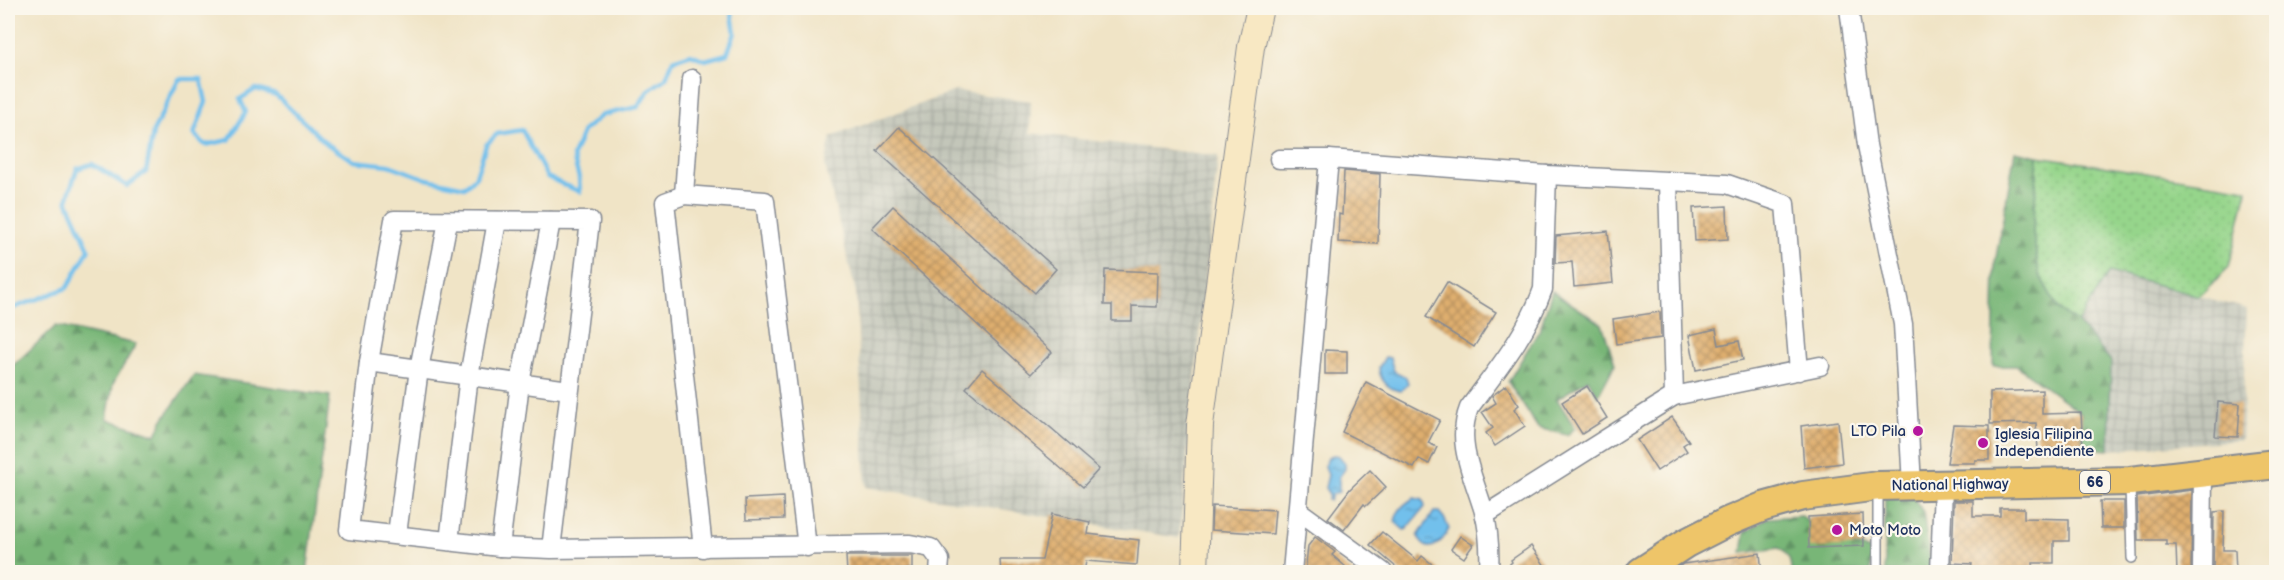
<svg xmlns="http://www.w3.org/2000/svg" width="2284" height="580" font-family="'Balsamiq Sans',sans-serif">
  <defs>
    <pattern id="industrial-grid" width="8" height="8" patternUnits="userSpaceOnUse" patternTransform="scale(1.5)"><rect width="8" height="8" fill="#c3c6b9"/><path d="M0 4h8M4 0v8" fill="none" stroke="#a7aaa1"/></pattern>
    <pattern id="grass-dots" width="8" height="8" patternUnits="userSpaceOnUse" patternTransform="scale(1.5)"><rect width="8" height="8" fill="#96d58b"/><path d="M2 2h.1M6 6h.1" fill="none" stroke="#81b77a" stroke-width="1.8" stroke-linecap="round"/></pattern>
    <pattern id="forest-firs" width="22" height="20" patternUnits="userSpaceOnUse" patternTransform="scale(1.5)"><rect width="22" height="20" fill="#78b677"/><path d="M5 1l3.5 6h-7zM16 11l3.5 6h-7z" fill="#629465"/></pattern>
    <pattern id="water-ripples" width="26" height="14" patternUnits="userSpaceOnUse" patternTransform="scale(1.5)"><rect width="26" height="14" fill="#72c0ec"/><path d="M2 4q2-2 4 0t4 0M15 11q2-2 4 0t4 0" fill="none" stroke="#5d9cc2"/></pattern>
    <pattern id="building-cross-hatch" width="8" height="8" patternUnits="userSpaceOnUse" patternTransform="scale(1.5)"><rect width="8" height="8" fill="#dfaf6e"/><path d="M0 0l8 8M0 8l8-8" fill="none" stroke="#b48f5e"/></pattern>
  </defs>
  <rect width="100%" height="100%" fill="#fbf7ec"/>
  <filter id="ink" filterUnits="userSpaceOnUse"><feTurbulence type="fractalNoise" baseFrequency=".0167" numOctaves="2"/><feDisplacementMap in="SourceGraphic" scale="12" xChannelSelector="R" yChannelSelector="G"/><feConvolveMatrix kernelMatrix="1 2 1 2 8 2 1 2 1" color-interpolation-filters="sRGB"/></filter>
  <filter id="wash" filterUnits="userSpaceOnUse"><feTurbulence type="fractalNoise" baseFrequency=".008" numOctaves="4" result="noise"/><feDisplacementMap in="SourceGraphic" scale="24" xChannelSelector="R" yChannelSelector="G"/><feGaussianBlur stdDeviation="1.35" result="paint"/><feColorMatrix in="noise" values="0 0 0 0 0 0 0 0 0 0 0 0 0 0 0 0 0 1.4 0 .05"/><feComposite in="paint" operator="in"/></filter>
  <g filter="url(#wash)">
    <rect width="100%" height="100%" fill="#f0e4c6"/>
    <g fill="url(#industrial-grid)">
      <path d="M955 91 1031 101 1030 133 1218 156 1179 538 866 487 856 293 825 165 831 137Z"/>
      <path d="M2110 271 2247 309 2241 440 2109 450 2111 361 2078 323Z"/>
    </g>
    <path fill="url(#grass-dots)" stroke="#588274" stroke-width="1.5" d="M2038 156 2247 189 2229 267 2199 296 2109 272 2078 323 2059 310 2039 274 2033 232Z"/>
    <g fill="url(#forest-firs)" stroke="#4a726a" stroke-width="1.5">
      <path d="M2015 151 2038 156 2033 232 2039 274 2059 310 2078 323 2111 361 2109 450 2083 448 2081 413 2017 366H1993L1995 263Z"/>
      <path d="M1552 291 1602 324 1615 364 1598 396 1588 379 1557 399 1575 428 1567 435 1538 428 1508 382 1540 329Z"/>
      <path d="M56 326 136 344 113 384 107 419 156 435 162 421 194 375 330 396 307 572H8V370Z"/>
      <path d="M1885 494H1911L1923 512 1932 572H1885Z"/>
      <path d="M1802 516 1822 537 1871 550V572H1791C1791 561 1789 555 1779 548L1742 553 1745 533 1767 518Z"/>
    </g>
    <g fill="url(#water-ripples)" stroke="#4678a5" stroke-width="1.5">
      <path d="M1385 357 1390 358 1394 371 1406 377 1408 383 1401 391C1389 390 1379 380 1379 367Z"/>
      <path d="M1333 455 1339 456 1345 463V469L1339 477V492L1332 494 1330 501 1328 500 1329 494 1325 488 1328 475 1325 466 1328 458Z"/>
      <path d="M1414 498 1423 500 1425 507 1407 529 1404 530 1395 522C1397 510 1404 504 1414 498Z"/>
      <path d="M1434 512H1439L1444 518 1449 529C1442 544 1426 557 1418 536Z"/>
    </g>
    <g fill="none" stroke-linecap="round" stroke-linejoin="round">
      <path stroke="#72c0ec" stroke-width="4.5" d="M8 310 67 288 89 249 67 200 77 169 92 164 127 186 146 172 153 132 179 79H201L206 102 194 134 205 145 229 140 246 112 240 99 256 89 276 95 327 144 354 161 389 165 427 179 465 187 476 176 486 145 497 134 522 130 547 177 580 192 579 178 573 156 583 131 602 115 638 107 648 91 666 78 673 60 691 54 705 60 727 54 735 33 731 8"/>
    </g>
    <g id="blocks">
      <g fill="url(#building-cross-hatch)">
        <path d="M899 127 1056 269 1035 293 877 151Z"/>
        <path d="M1344 171 1380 174 1378 244 1338 242 1339 214 1342 215Z"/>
        <path d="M893 206 1052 352 1031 374 872 228Z"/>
        <path d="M1727 206 1728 239 1695 241 1693 208Z"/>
        <path d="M1608 231 1613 283 1574 287 1572 262 1555 263 1556 236Z"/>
        <path d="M1105 270 1158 272 1157 307 1132 306V321H1112V305H1104Z"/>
        <path d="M1447 282 1496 312 1474 347 1426 317Z"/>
        <path d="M1660 312 1661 338 1616 344 1613 319Z"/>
        <path d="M1716 329 1719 345 1739 341 1743 360 1696 370 1689 335Z"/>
        <path d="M1325 350 1347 351V374H1325Z"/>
        <path d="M982 369 1099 469 1083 487 966 388Z"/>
        <path d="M1366 382 1440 420 1428 443 1437 447 1429 464 1419 459 1414 468 1342 432Z"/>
        <path d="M1506 385 1519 405 1514 409 1525 426 1495 446 1486 433 1493 428 1482 412 1496 403 1492 396Z"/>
        <path d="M1587 386 1607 418 1582 434 1562 402Z"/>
        <path d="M2042 390V414L2081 413 2083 448 2038 449 2036 423 1990 424V392Z"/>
        <path d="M2218 402 2240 404 2238 437 2215 436Z"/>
        <path d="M1672 417 1689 441 1683 445 1687 451 1657 471 1637 440Z"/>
        <path d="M1838 421 1842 463 1804 468 1801 426Z"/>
        <path d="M1953 425 1989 426V460H1975V463H1947Z"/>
        <path d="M1370 470 1386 487 1366 506 1364 504 1344 530 1328 518 1350 489Z"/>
        <path d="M2192 490 2191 573H2177L2176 545H2166V540H2138L2137 497Z"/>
        <path d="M783 497 784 519 746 520 745 499Z"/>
        <path d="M1954 501H1973V516H2000V508H2024V518L2069 519V541H2054V563H2033V573H1971L1972 564 1952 563Z"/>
        <path d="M2100 501H2124V528H2101Z"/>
        <path d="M1212 506 1275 510 1273 534 1211 530Z"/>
        <path d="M2224 511 2223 550H2235L2236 573H2213L2214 512Z"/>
        <path d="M1052 514 1090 522 1088 534 1139 540 1137 565 1086 561 1084 573H1001L1000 560H1042Z"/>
        <path d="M1863 514 1864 546 1809 548 1808 517Z"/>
        <path d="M1382 532 1418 561 1422 556 1443 573H1403L1370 545Z"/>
        <path d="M1460 536 1473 545 1464 558 1451 549Z"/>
        <path d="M1315 537 1335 552 1332 555 1353 573H1305L1308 546Z"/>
        <path d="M1531 546 1550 573H1500L1512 562 1511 560Z"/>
        <path d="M1760 553 1762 573H1680L1679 567 1683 564Z"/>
        <path d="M846 556H912V569L847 573Z"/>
      </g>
    </g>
  </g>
  <g filter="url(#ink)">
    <use href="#blocks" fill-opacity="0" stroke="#868a92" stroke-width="1.5"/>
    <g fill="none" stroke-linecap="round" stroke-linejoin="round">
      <g stroke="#868a92" stroke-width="12">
        <g id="lane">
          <path d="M2130 484 2132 558"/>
          <path d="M1878 488V572"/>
        </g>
      </g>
      <g stroke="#868a92" stroke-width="21">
        <g id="street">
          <path d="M1849 8 1867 145 1903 324 1912 485"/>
          <path d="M1279 159H1329L1547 175 1727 184 1785 204 1799 371"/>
          <path d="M1668 181 1674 396"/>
          <path d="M684 195 692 79"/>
          <path d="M369 362 569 390"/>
          <path d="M1299 511 1383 572"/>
          <path d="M1485 515 1674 396 1820 366"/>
          <path d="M397 534 419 369 448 221"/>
          <path d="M449 541 469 376 497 221"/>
          <path d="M500 547 520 383 551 221"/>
          <path d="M703 548 665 202 684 195 765 201 807 547"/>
          <path d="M551 549 590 221 394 220 369 362 349 530 500 547 551 549 910 544 931 548 940 560 939 572"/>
          <path d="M1292 572 1329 159"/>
          <path d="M1489 572C1490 553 1489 531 1484 512 1474 477 1455 444 1469 408 1497 370 1527 334 1543 289L1547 175"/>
          <path d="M1940 572 1943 485"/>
          <path d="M2202 572 2203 473"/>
        </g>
      </g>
      <g stroke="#868a92" stroke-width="28">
        <path id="secondary" d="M1195 572 1200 425 1251 47 1260 8"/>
      </g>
      <g stroke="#868a92" stroke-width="32">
        <path id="primary" d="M1641 572 1686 543 1727 522 1763 507 1803 496 1878 486 2130 481 2276 464"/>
      </g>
      <use href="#lane" stroke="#fff" stroke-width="9"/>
      <use href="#street" stroke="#fff" stroke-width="18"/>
      <use href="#secondary" stroke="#f8e8c3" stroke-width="26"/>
      <use href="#primary" stroke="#eec569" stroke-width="28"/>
    </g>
  </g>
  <g fill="#b5179e" stroke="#fbf7ec" stroke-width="2">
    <circle cx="1918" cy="431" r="6"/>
    <circle cx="1983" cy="443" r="6"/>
    <circle cx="1837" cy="530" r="6"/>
  </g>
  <g text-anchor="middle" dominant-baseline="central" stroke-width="4.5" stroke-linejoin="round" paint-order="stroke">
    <rect fill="#fbf7ec" stroke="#5e6b89" stroke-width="1.5" x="2080" y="471" width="30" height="22" rx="4.5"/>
    <g font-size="14" font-weight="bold" fill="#1b2f5e">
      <text x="2095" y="482">66</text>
    </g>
    <g font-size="15" fill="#1b2f5e" stroke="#fbf7ec" text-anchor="start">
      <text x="1906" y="431" text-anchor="end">LTO Pila</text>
      <text x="1995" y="434">Iglesia Filipina<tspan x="1995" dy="17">Independiente</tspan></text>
      <text x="1849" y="530">Moto Moto</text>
    </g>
    <g font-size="15" fill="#1b2f5e" stroke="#fbf7ec">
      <text transform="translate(1950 485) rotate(-1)">National Highway</text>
    </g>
  </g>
  <rect width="2284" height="580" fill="none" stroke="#fbf7ec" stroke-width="30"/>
</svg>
